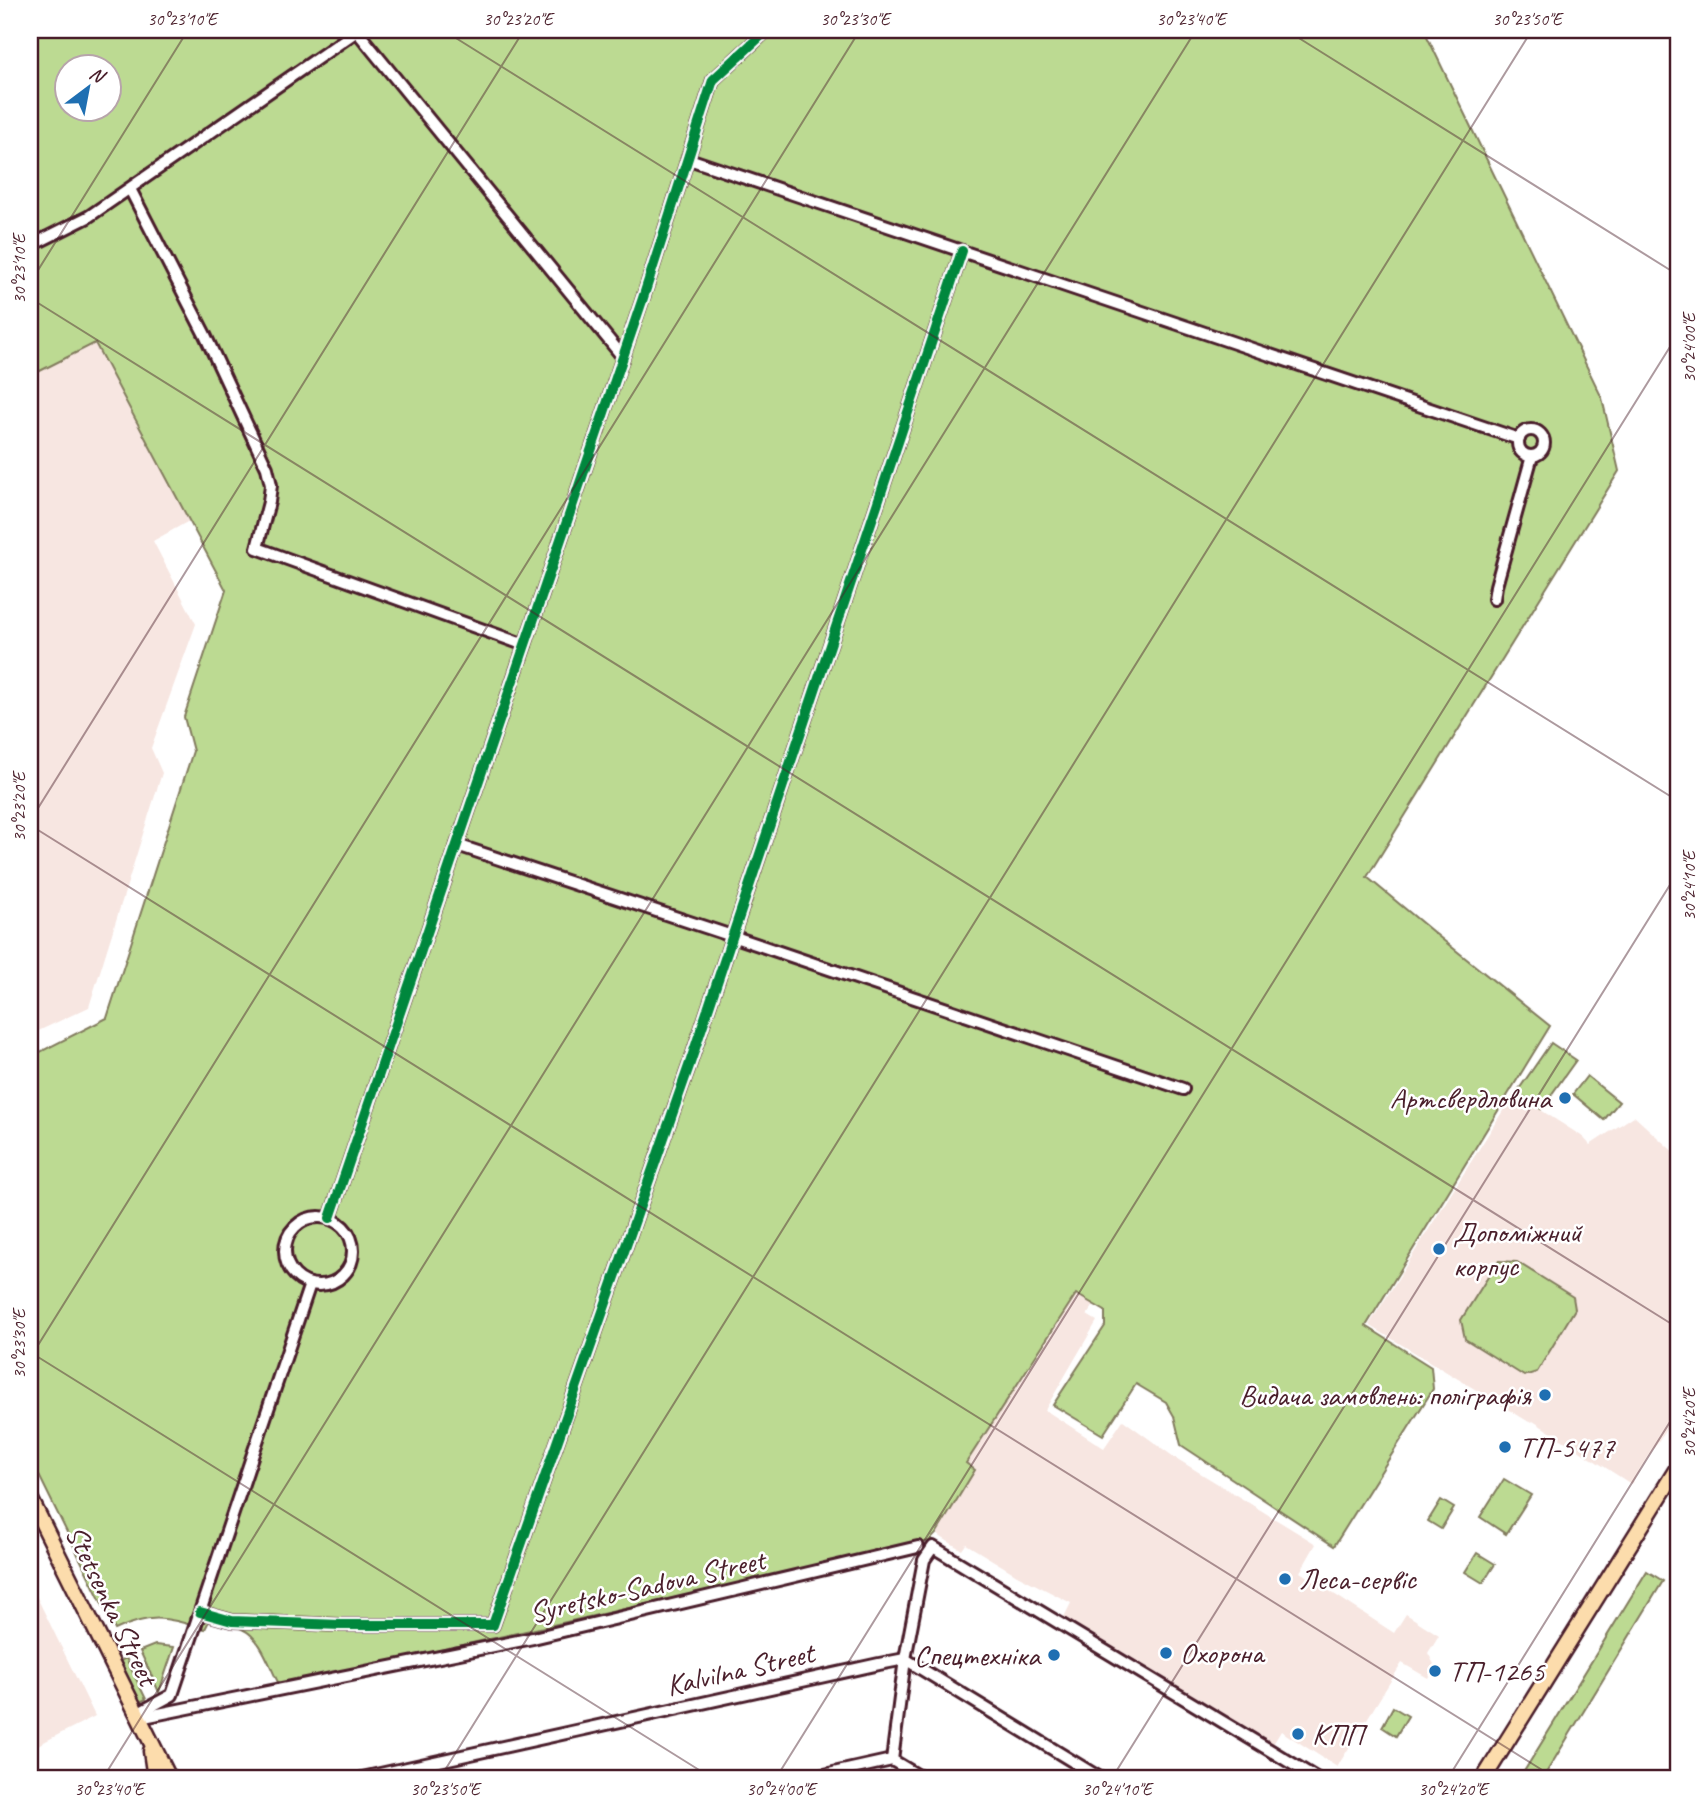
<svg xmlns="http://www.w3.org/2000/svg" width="1708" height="1808" font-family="Caveat,sans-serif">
  <rect width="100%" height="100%" fill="#fff"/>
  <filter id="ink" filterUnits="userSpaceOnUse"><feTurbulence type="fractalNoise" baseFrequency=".0143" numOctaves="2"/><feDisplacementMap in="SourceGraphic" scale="14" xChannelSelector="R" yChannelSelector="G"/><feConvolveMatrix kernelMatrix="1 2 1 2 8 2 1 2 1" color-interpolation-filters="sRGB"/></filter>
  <g filter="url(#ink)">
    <g fill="#f7e6e1">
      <path d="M94 343 189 521 153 541 196 624 151 748 162 773 89 1007 30 1035V376Z"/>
      <path d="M1514 1093 1583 1137 1590 1145 1634 1116 1678 1156V1410L1631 1484 1533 1421 1529 1422 1369 1325Z"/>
      <path d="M1076 1294 1094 1305 1087 1315 1097 1321 1045 1410 1104 1448 1123 1420 1174 1457 1316 1544 1300 1572 1394 1633 1406 1614 1439 1635 1428 1653 1435 1666 1428 1678 1402 1663 1337 1767 1281 1731 1272 1746 1063 1619 1071 1603 1017 1575 966 1544 962 1550 936 1534 975 1470 965 1464Z"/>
      <path d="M30 1583 95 1716 32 1748 30 1743Z"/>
    </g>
    <g fill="#bcda92" stroke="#837c5e" stroke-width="2" fill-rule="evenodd">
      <path d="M30 30H1424L1602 398 1619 471 1367 877 1438 936 1550 1026 1366 1326 1431 1367 1433 1389 1334 1546 1181 1445 1174 1416 1166 1402 1136 1384 1103 1435 1053 1405 1105 1326V1311L1076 1294 966 1463 975 1470 936 1534 929 1541 382 1663 279 1684C269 1666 262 1638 242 1629 232 1624 220 1623 209 1621L205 1629C167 1618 153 1612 115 1630L30 1457V1057L107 1018 193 751 184 717 226 590 95 343 30 376ZM66 66H108V108H66Z"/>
      <path d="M1551 1043 1576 1060 1541 1109 1517 1092Z"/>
      <path d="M1587 1076 1619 1102 1604 1120 1573 1094Z"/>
      <path d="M1498 1261 1517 1262 1573 1297 1575 1309 1537 1372 1524 1376 1465 1339 1461 1320Z"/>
      <path d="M1504 1479 1531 1495 1506 1534 1480 1517Z"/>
      <path d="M1441 1500 1454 1508 1441 1529 1428 1521Z"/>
      <path d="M1477 1553 1495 1564 1483 1583 1465 1572Z"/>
      <path d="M1647 1571 1663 1581 1543 1778H1520Z"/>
      <path d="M155 1645 174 1647 159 1692 140 1651Z"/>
      <path d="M126 1658 146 1699 140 1702 120 1661Z"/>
      <path d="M1393 1707 1408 1716 1396 1736 1382 1727Z"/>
    </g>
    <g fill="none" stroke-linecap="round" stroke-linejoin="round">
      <g stroke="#4a1f2b" stroke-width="16">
        <g id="minor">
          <path d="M356 30 622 356"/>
          <path d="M689 159 1519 439"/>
          <path d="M130 189 205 335 267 468 271 485 269 502 257 548 525 645"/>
          <path d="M30 246 88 217 357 31"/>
          <circle cx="1531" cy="443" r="13"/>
          <path d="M1494 599 1496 586 1532 456"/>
          <path d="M457 845 732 936 1183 1089"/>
          <circle cx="319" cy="1251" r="34"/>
          <path d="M330 1218 643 298 713 80 767 30"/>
          <path d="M200 1612 232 1621 341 1625H493L689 1066 962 251"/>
          <path d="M137 1714 172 1695 310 1284"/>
          <path d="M139 1718 533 1638 918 1547"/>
          <path d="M892 1760 905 1659 924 1560 933 1547 1316 1778"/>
          <path d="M362 1778 879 1664 905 1659 1100 1778"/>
          <path d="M811 1778 892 1760 922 1778"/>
        </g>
      </g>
      <g stroke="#4a1f2b" stroke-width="19">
        <g id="major">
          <path d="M30 1498 169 1778"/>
          <path d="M151 1751 155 1778"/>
          <path d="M1484 1778 1678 1467"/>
        </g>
      </g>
      <use href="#minor" stroke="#fff" stroke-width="10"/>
      <use href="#major" stroke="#fcdcac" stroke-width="14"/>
      <g stroke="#fff" stroke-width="15">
        <g id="cycleway">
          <path d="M330 1218 643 298 713 80 767 30"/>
          <path d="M200 1612 232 1621 341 1625H493L689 1066 962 251"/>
        </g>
      </g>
      <use href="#cycleway" stroke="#00873e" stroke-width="10"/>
    </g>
  </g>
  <path fill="none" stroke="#4a1f2b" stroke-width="2" stroke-opacity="0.45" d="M443 30 1678 801M1286 30 1678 275M30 283 188 30M30 298 1678 1328M30 821 524 30M30 825 1555 1778M30 1352 712 1778M30 1358 860 30M103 1778 1196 30M440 1778 1532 30M776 1778 1678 334M1112 1778 1678 872M1448 1778 1678 1409"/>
  <g fill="#1f6fb2" stroke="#fff" stroke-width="2.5">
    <circle cx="1565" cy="1098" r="7"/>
    <circle cx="1439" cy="1249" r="7"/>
    <circle cx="1545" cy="1395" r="7"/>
    <circle cx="1505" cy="1447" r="7"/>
    <circle cx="1285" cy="1579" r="7"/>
    <circle cx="1166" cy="1653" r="7"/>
    <circle cx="1054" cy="1655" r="7"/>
    <circle cx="1435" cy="1671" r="7"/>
    <circle cx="1298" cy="1734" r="7"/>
  </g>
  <g text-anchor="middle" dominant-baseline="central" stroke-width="5" stroke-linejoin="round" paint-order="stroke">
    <g font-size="30" fill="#4a1f2b" stroke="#fff" text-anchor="start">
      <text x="1551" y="1098" text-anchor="end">Артсвердловина</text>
      <text x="1453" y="1232">Допоміжний<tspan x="1453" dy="34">корпус</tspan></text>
      <text x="1531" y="1395" text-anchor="end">Видача замовлень: поліграфія</text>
      <text x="1519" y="1447">ТП-5477</text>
      <text x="1299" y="1579">Леса-сервіс</text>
      <text x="1180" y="1653">Охорона</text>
      <text x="1040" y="1655" text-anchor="end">Спецтехніка</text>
      <text x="1449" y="1671">ТП-1265</text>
      <text x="1312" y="1734">КПП</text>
    </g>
    <g font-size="30" fill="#4a1f2b" stroke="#fff">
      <text transform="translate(647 1586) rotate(-13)">Syretsko-Sadova Street</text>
      <text transform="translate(112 1605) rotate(64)">Stetsenka Street</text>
      <text transform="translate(740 1669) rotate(-13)">Kalvilna Street</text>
    </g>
  </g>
  <rect width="1708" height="1808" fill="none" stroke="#fff" stroke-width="77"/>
  <g transform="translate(88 88) rotate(32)"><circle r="33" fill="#ffffff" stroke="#b7a5aa" stroke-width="2"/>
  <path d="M0-5L12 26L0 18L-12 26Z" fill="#1f6fb2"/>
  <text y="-10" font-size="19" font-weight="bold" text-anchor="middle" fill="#4a1f2b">N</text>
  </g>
  <rect x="38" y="38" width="1632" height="1732" fill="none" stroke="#4a1f2b" stroke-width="2.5"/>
  <g font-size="18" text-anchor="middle" fill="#4a1f2b">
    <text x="182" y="25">30°23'10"E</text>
    <text x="518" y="25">30°23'20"E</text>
    <text x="855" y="25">30°23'30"E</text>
    <text x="1191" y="25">30°23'40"E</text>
    <text x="1527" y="25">30°23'50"E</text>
    <text transform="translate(19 269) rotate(-90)" y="6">30°23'10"E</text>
    <text transform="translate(1689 348) rotate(-90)" y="6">30°24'00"E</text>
    <text transform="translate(19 807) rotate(-90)" y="6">30°23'20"E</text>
    <text transform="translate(1689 886) rotate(-90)" y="6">30°24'10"E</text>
    <text transform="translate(19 1344) rotate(-90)" y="6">30°23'30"E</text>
    <text transform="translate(1689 1423) rotate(-90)" y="6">30°24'20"E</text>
    <text x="109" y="1795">30°23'40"E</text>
    <text x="445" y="1795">30°23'50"E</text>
    <text x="781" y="1795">30°24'00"E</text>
    <text x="1117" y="1795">30°24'10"E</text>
    <text x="1453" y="1795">30°24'20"E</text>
  </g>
</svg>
